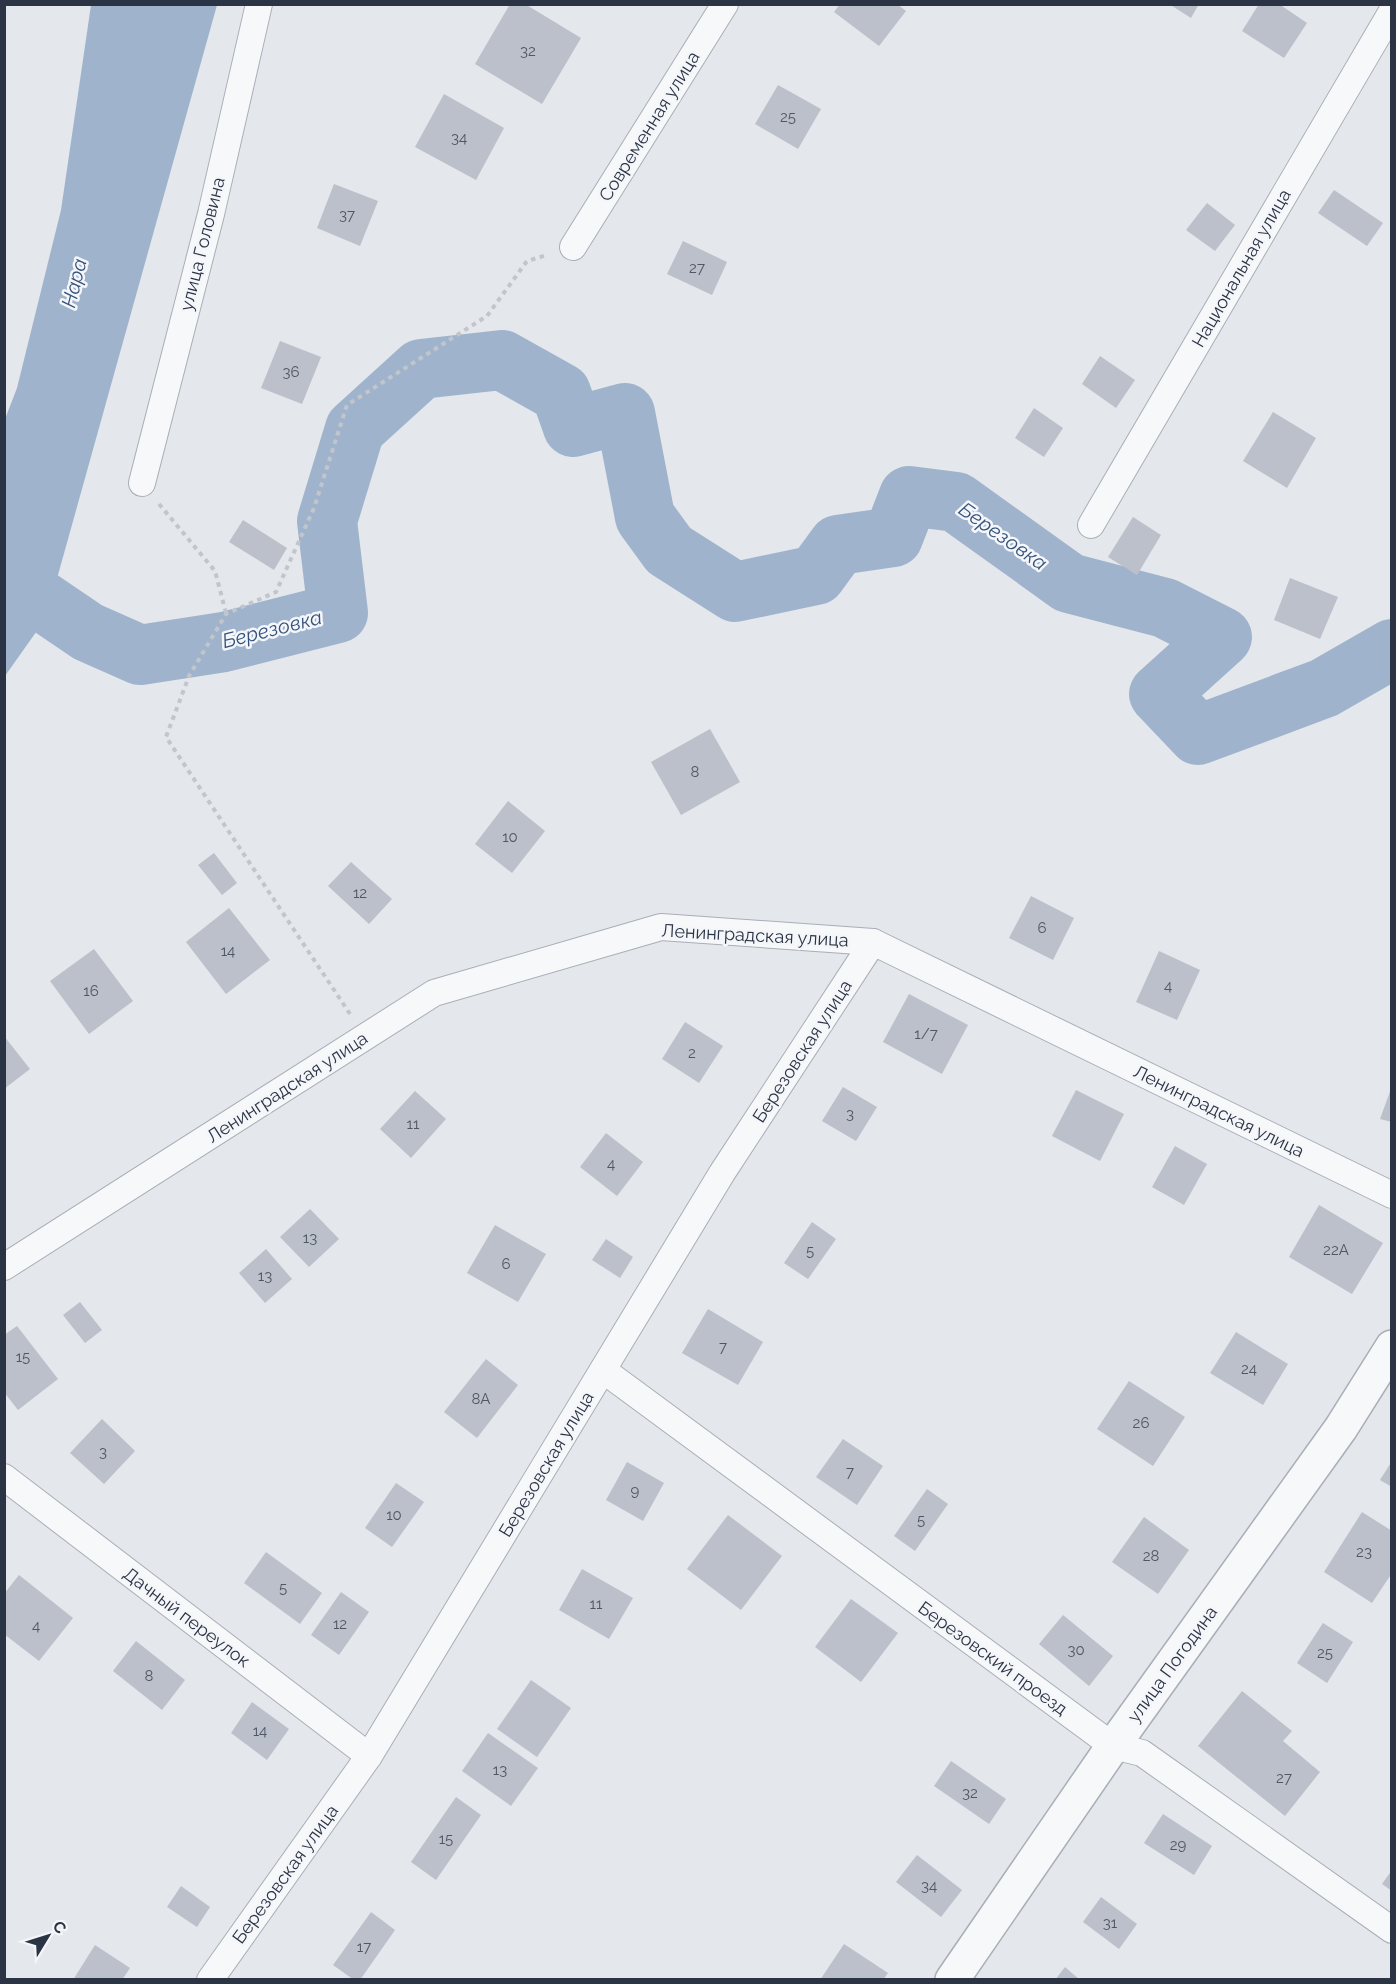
<svg xmlns="http://www.w3.org/2000/svg" width="1396" height="1984" font-family="Raleway,sans-serif">
  <rect width="100%" height="100%" fill="#e4e7ec"/>
  <path fill="#9fb4cc" d="M91 5H217L46 618 5 676V419L17 388 61 210Z"/>
  <g fill="none" stroke-linecap="round" stroke-linejoin="round">
    <path stroke="#9fb4cc" stroke-width="60" d="M4 575 88 632 140 655 224 642 338 613 327 521 355 429 421 369 502 360 561 393 573 427 625 413 645 517 669 550 735 592 816 575 838 545 893 537 909 496 956 502 1069 583 1165 608 1222 637 1159 694 1198 735 1324 688 1392 649"/>
  </g>
  <g fill="#bbc0ca">
    <path d="M510 4H525L581 38 542 104 475 64Z"/>
    <path d="M840 4H897L906 11 879 46 834 12Z"/>
    <path d="M1169 4H1199L1191 18Z"/>
    <path d="M1259 4H1279L1307 23 1284 58 1242 31Z"/>
    <path d="M778 85 821 109 798 149 755 124Z"/>
    <path d="M444 94 504 128 476 180 415 147Z"/>
    <path d="M334 184 378 201 360 246 317 228Z"/>
    <path d="M1334 190 1383 223 1367 246 1318 213Z"/>
    <path d="M1207 203 1235 225 1215 251 1186 230Z"/>
    <path d="M683 241 727 262 712 295 667 274Z"/>
    <path d="M280 341 321 357 302 404 261 388Z"/>
    <path d="M1100 356 1135 380 1116 408 1082 384Z"/>
    <path d="M1034 408 1063 428 1044 457 1015 438Z"/>
    <path d="M1273 412 1316 438 1287 488 1243 461Z"/>
    <path d="M1133 517 1161 535 1137 575 1108 557Z"/>
    <path d="M243 520 287 548 274 570 229 542Z"/>
    <path d="M1290 578 1338 597 1320 639 1274 620Z"/>
    <path d="M710 729 740 782 681 815 651 762Z"/>
    <path d="M508 801 545 831 512 873 475 844Z"/>
    <path d="M214 853 237 883 222 895 198 865Z"/>
    <path d="M351 862 392 899 369 924 328 886Z"/>
    <path d="M1031 896 1074 918 1053 960 1009 938Z"/>
    <path d="M229 908 270 960 226 994 186 942Z"/>
    <path d="M94 949 133 1001 89 1034 50 981Z"/>
    <path d="M1159 951 1200 970 1177 1020 1136 1002Z"/>
    <path d="M909 994 968 1025 942 1074 883 1042Z"/>
    <path d="M685 1022 723 1046 699 1083 662 1059Z"/>
    <path d="M4 1036 30 1069 4 1089Z"/>
    <path d="M1392 1086V1122L1380 1119Z"/>
    <path d="M843 1087 877 1107 856 1141 822 1121Z"/>
    <path d="M1076 1090 1124 1114 1100 1161 1052 1136Z"/>
    <path d="M415 1091 446 1119 411 1158 380 1129Z"/>
    <path d="M606 1133 643 1162 617 1196 580 1167Z"/>
    <path d="M1175 1146 1207 1164 1184 1205 1152 1187Z"/>
    <path d="M1319 1205 1383 1243 1352 1294 1289 1257Z"/>
    <path d="M310 1209 339 1239 309 1267 280 1237Z"/>
    <path d="M812 1222 836 1239 808 1279 784 1263Z"/>
    <path d="M495 1225 546 1254 518 1302 467 1273Z"/>
    <path d="M606 1239 633 1257 620 1278 592 1260Z"/>
    <path d="M266 1249 292 1279 265 1303 239 1273Z"/>
    <path d="M80 1302 102 1330 85 1343 63 1315Z"/>
    <path d="M708 1309 763 1342 738 1385 682 1353Z"/>
    <path d="M17 1326 58 1379 18 1410 4 1392V1335Z"/>
    <path d="M1236 1332 1288 1364 1263 1405 1210 1373Z"/>
    <path d="M486 1359 518 1385 477 1438 444 1412Z"/>
    <path d="M1129 1381 1185 1417 1153 1466 1097 1429Z"/>
    <path d="M102 1419 135 1451 104 1484 70 1453Z"/>
    <path d="M843 1439 883 1466 857 1505 816 1477Z"/>
    <path d="M1392 1461V1487L1380 1480Z"/>
    <path d="M627 1462 664 1483 643 1521 606 1500Z"/>
    <path d="M396 1483 424 1502 392 1547 365 1528Z"/>
    <path d="M927 1489 948 1504 915 1551 894 1536Z"/>
    <path d="M1362 1512 1392 1531V1573L1372 1603 1324 1572Z"/>
    <path d="M728 1515 782 1556 741 1610 687 1569Z"/>
    <path d="M1144 1517 1189 1550 1158 1594 1112 1562Z"/>
    <path d="M266 1552 322 1593 300 1624 244 1583Z"/>
    <path d="M582 1569 633 1598 609 1639 559 1610Z"/>
    <path d="M19 1575 73 1618 39 1661 4 1634V1594Z"/>
    <path d="M341 1592 369 1612 339 1655 311 1635Z"/>
    <path d="M851 1599 898 1633 861 1682 815 1647Z"/>
    <path d="M1063 1615 1113 1656 1089 1686 1039 1644Z"/>
    <path d="M1323 1623 1353 1642 1327 1683 1297 1663Z"/>
    <path d="M136 1641 185 1680 162 1710 113 1671Z"/>
    <path d="M531 1680 571 1708 537 1757 497 1729Z"/>
    <path d="M1242 1691 1292 1731 1283 1741 1320 1772 1285 1816 1198 1746Z"/>
    <path d="M252 1702 289 1729 267 1760 231 1733Z"/>
    <path d="M488 1733 538 1768 511 1806 462 1771Z"/>
    <path d="M951 1761 1006 1799 989 1824 934 1786Z"/>
    <path d="M456 1797 481 1815 436 1880 411 1862Z"/>
    <path d="M1163 1814 1212 1846 1194 1875 1144 1843Z"/>
    <path d="M917 1855 962 1890 941 1917 896 1882Z"/>
    <path d="M1392 1870V1891L1382 1884Z"/>
    <path d="M181 1886 210 1907 197 1927 167 1907Z"/>
    <path d="M1101 1897 1137 1924 1119 1949 1083 1922Z"/>
    <path d="M371 1912 395 1930 360 1980H354L333 1965Z"/>
    <path d="M844 1944 888 1973 883 1980H820Z"/>
    <path d="M95 1945 130 1968 122 1980H73Z"/>
    <path d="M1065 1967 1080 1980H1055Z"/>
  </g>
  <g fill="none" stroke-linecap="round" stroke-linejoin="round">
    <g stroke="#a9aeb7" stroke-width="28">
      <g id="minor">
        <path d="M573 247 725 4"/>
        <path d="M142 483 211 214 259 4"/>
        <path d="M1091 525 1392 11"/>
        <path d="M4 1267 434 993 661 927 873 942 1392 1195"/>
        <path d="M603 1370 1113 1746 1142 1753 1392 1930"/>
        <path d="M4 1477 369 1756"/>
        <path d="M210 1980 369 1756 722 1173 873 942"/>
      </g>
    </g>
    <g stroke="#a9aeb7" stroke-width="36">
      <path id="tertiary" d="M952 1980 1113 1746 1341 1428 1392 1347"/>
    </g>
    <g stroke="#c2c5cb" stroke-width="4" stroke-dasharray="4.5 4.5" stroke-linecap="butt">
      <path d="M159 504 215 571 226 613"/>
      <path d="M350 1014 166 737 189 676 226 614 276 592 314 508 347 405 487 316 527 261 547 255"/>
    </g>
    <use href="#minor" stroke="#f7f8fa" stroke-width="26"/>
    <use href="#tertiary" stroke="#f7f8fa" stroke-width="33"/>
  </g>
  <g text-anchor="middle" dominant-baseline="central" stroke-width="5" stroke-linejoin="round" paint-order="stroke">
    <g font-size="15" fill="#4f5766">
      <text x="528" y="51">32</text>
      <text x="788" y="117">25</text>
      <text x="459" y="138">34</text>
      <text x="347" y="215">37</text>
      <text x="697" y="268">27</text>
      <text x="291" y="372">36</text>
      <text x="695" y="772">8</text>
      <text x="510" y="837">10</text>
      <text x="360" y="893">12</text>
      <text x="1042" y="928">6</text>
      <text x="228" y="951">14</text>
      <text x="1168" y="986">4</text>
      <text x="91" y="991">16</text>
      <text x="926" y="1034">1/7</text>
      <text x="692" y="1053">2</text>
      <text x="850" y="1114">3</text>
      <text x="413" y="1124">11</text>
      <text x="611" y="1164">4</text>
      <text x="310" y="1238">13</text>
      <text x="1336" y="1250">22А</text>
      <text x="810" y="1251">5</text>
      <text x="506" y="1264">6</text>
      <text x="265" y="1276">13</text>
      <text x="723" y="1347">7</text>
      <text x="23" y="1357">15</text>
      <text x="1249" y="1369">24</text>
      <text x="481" y="1399">8А</text>
      <text x="1141" y="1423">26</text>
      <text x="103" y="1452">3</text>
      <text x="850" y="1472">7</text>
      <text x="635" y="1491">9</text>
      <text x="394" y="1515">10</text>
      <text x="921" y="1520">5</text>
      <text x="1364" y="1552">23</text>
      <text x="1151" y="1556">28</text>
      <text x="283" y="1588">5</text>
      <text x="596" y="1604">11</text>
      <text x="340" y="1624">12</text>
      <text x="36" y="1626">4</text>
      <text x="1076" y="1650">30</text>
      <text x="1325" y="1653">25</text>
      <text x="149" y="1676">8</text>
      <text x="260" y="1731">14</text>
      <text x="500" y="1770">13</text>
      <text x="1284" y="1778">27</text>
      <text x="970" y="1793">32</text>
      <text x="446" y="1839">15</text>
      <text x="1178" y="1845">29</text>
      <text x="929" y="1886">34</text>
      <text x="1110" y="1923">31</text>
      <text x="364" y="1947">17</text>
    </g>
    <g font-size="18" fill="#2b3445" stroke="#f4f6f9">
      <text transform="translate(649 126) rotate(-58)">Современная улица</text>
      <text transform="translate(202 244) rotate(-76)">улица Головина</text>
      <text transform="translate(1241 268) rotate(-60)">Национальная улица</text>
      <text transform="translate(755 935) rotate(3)">Ленинградская улица</text>
      <text transform="translate(802 1051) rotate(-57)">Березовская улица</text>
      <text transform="translate(287 1087) rotate(-33)">Ленинградская улица</text>
      <text transform="translate(1219 1111) rotate(26)">Ленинградская улица</text>
      <text transform="translate(546 1464) rotate(-59)">Березовская улица</text>
      <text transform="translate(187 1617) rotate(37)">Дачный переулок</text>
      <text transform="translate(993 1658) rotate(36)">Березовский проезд</text>
      <text transform="translate(1172 1664) rotate(-54)">улица Погодина</text>
      <text transform="translate(285 1874) rotate(-54)">Березовская улица</text>
    </g>
    <g font-size="20" font-style="italic" fill="#34527a" stroke="#f4f6f9">
      <text transform="translate(74 283) rotate(-76)">Нара</text>
      <text transform="translate(1003 536) rotate(35)">Березовка</text>
      <text transform="translate(272 629) rotate(-14)">Березовка</text>
    </g>
  </g>
  <rect width="1396" height="1984" fill="none" stroke="#2b3445" stroke-width="12"/>
  <g transform="translate(48 1936) rotate(52)" stroke="#f4f6f9" stroke-width="4.5" paint-order="stroke">
  <path d="M0-4.5L10 22L0 15L-10 22Z" fill="#2b3445"/>
  <text y="-9" font-size="16" font-weight="bold" text-anchor="middle" fill="#2b3445">С</text>
  </g>
</svg>
